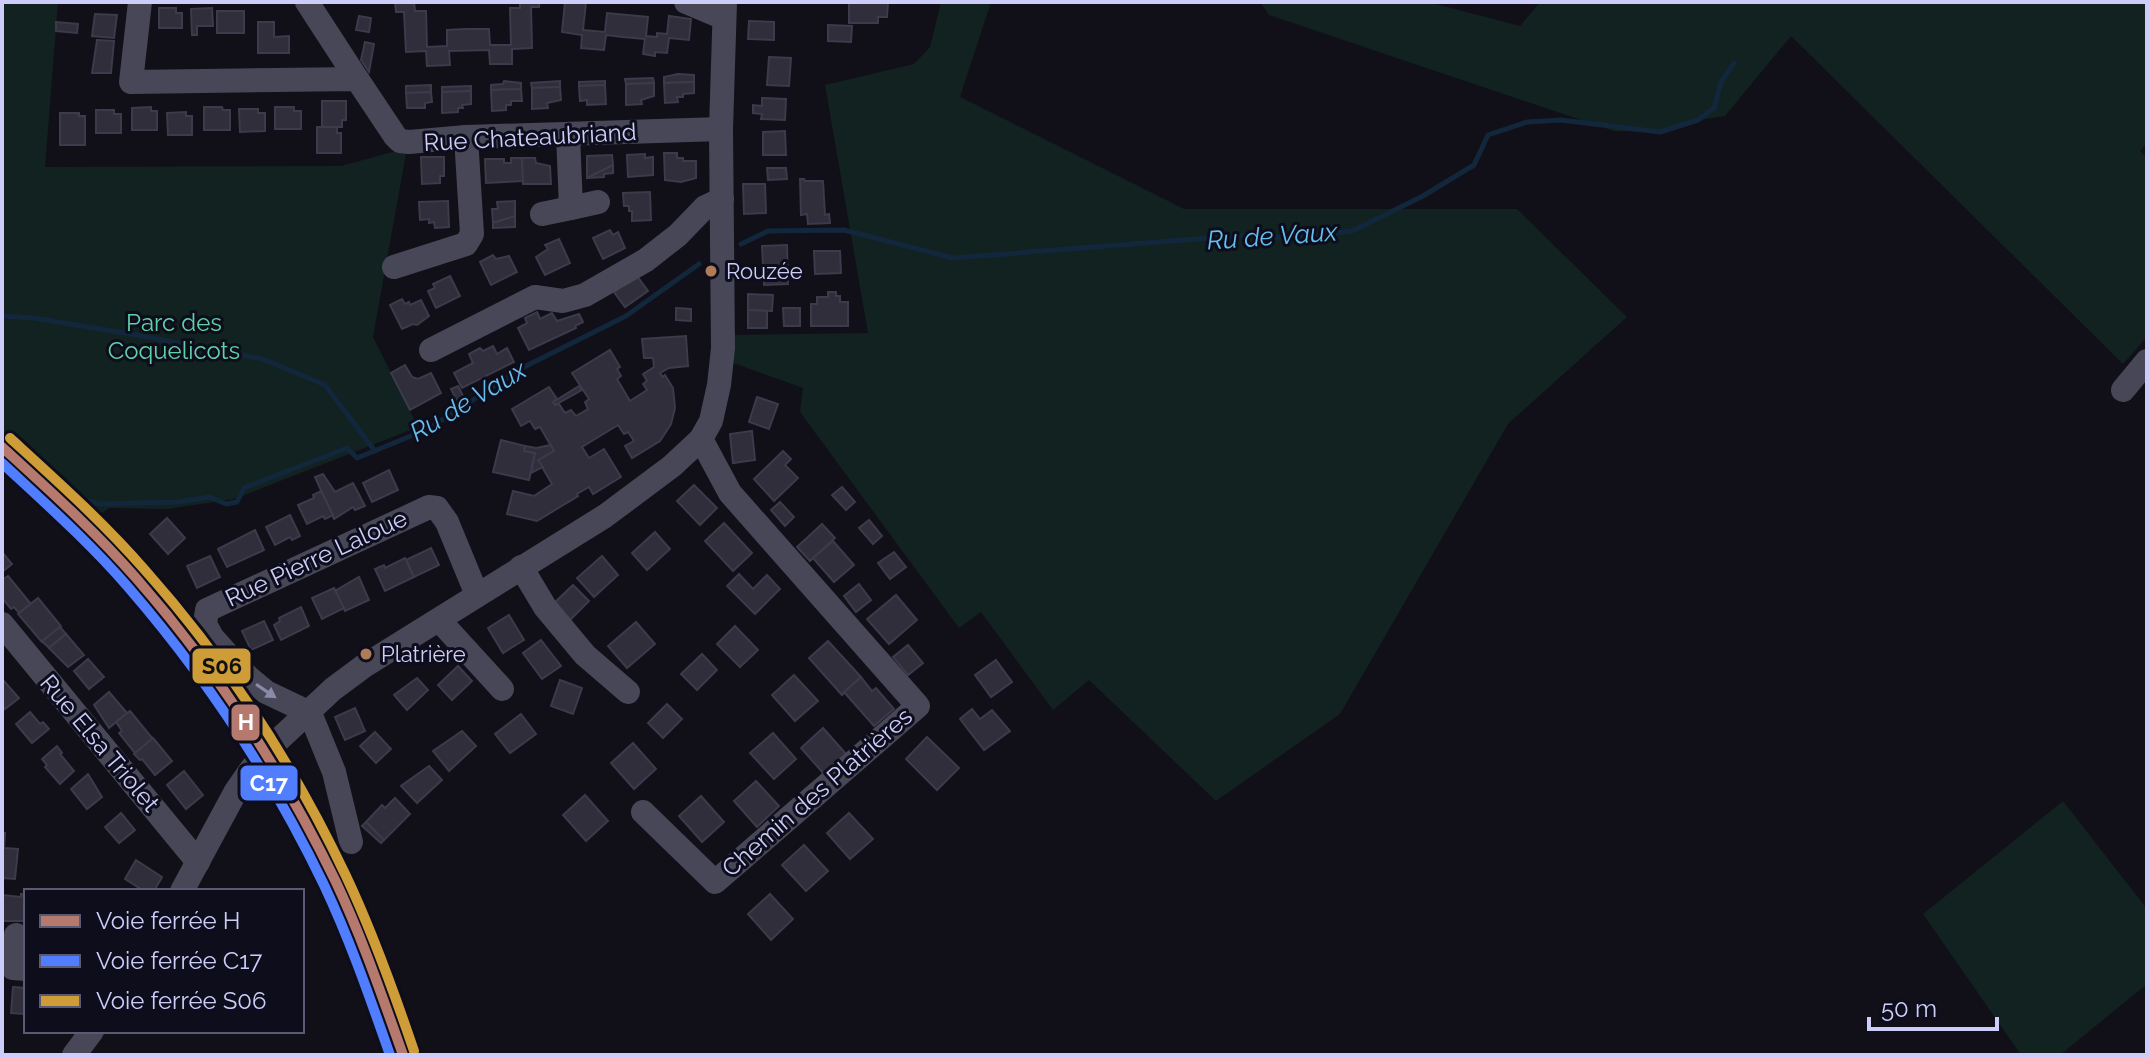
<svg xmlns="http://www.w3.org/2000/svg" width="2149" height="1057" font-family="Raleway,sans-serif">
  <rect width="100%" height="100%" fill="#111018"/>
  <g fill="#112221">
    <path d="M2 2H58L45 167 341 166 407 148 373 337 418 427 234 499 167 509 109 508 96 517 2 433Z"/>
    <path d="M941 2H991L960 97 1184 209H1517L1627 317 1508 424 1340 714 1216 801 1089 680 1053 710 981 612 959 628 800 412 803 388 733 363 734 335 868 333 825 85 914 64 930 47Z"/>
    <path d="M1260 2H1428L1520 26 1540 2H2147V143L2140 151 2147 158V337L2123 364 1791 36 1725 116 1698 120 1660 132 1614 131 1269 15Z"/>
    <path d="M2063 801 2147 909V984L2060 1055H2021L1923 914Z"/>
  </g>
  <g fill="none" stroke-linecap="round" stroke-linejoin="round">
    <g stroke="#12273c" stroke-width="5">
      <path d="M741 244 768 231 844 230 953 258 1249 235 1288 238 1352 231 1423 196 1474 165 1488 135 1527 122 1561 120 1660 132 1698 120 1714 108 1721 82 1734 63"/>
      <path d="M2 316 34 318 131 334 263 359 325 385 375 451"/>
      <path d="M88 501 100 504 178 502 210 497 226 504 237 502 244 488 347 448 357 458 428 429 524 367 626 316 699 264"/>
    </g>
  </g>
  <g fill="#2f2e3a" stroke="#3c3a4b" stroke-width="2">
    <path d="M395 2H414L415 11H426L427 47 447 46V30L466 29H489L490 45H511L510 8H520V2H539V7H531L532 48 512 49V64H490L489 50 449 51 450 65 427 66 426 51 406 52 404 12H396Z"/>
    <path d="M565 2H586L583 30 605 32 607 13 648 17 646 36 657 37V33L667 34 669 16 691 19 689 40 669 38 667 53 655 52V56L643 54 645 39 623 37 606 35 604 50 581 48 582 35 562 32Z"/>
    <path d="M849 2H888L887 17H878V23H849Z"/>
    <path d="M159 8H176V13H182V28H159Z"/>
    <path d="M212 8 213 26H197V35H192L191 9Z"/>
    <rect x="217" y="11" width="27" height="22"/>
    <path d="M95 14 117 15 114 38 92 36Z"/>
    <path d="M359 16 371 18 369 32 356 30Z"/>
    <path d="M749 21 774 22V40L748 39Z"/>
    <path d="M56 22 78 24 77 33 56 31Z"/>
    <path d="M258 22H274V37L289 36V53H258Z"/>
    <path d="M828 25 852 26 851 42 828 41Z"/>
    <path d="M97 40 114 41 111 73H92Z"/>
    <path d="M365 42 374 44 369 72 361 60Z"/>
    <path d="M769 57 791 58 789 86 767 85Z"/>
    <path d="M678 74 694 75V82L664 83V77Z"/>
    <path d="M653 78 654 83 626 84 625 79Z"/>
    <path d="M504 81 521 83V89L491 90V85L503 84Z"/>
    <path d="M560 81V87L532 88 531 83Z"/>
    <path d="M605 81V85L579 86V82Z"/>
    <path d="M694 82V93L683 94V97H677L678 102 665 103 664 83Z"/>
    <path d="M654 83V96L641 100 642 104 626 105V84Z"/>
    <path d="M431 85V92L406 93V86Z"/>
    <path d="M605 85 606 104 587 105V100L580 101 579 86Z"/>
    <path d="M471 86V91L442 92V87Z"/>
    <path d="M560 87 561 100 547 103 548 108 532 109V88Z"/>
    <path d="M521 89 522 101H511V105H506V110L492 111 491 90Z"/>
    <path d="M471 91V104L462 105 463 108H458V112L442 113V92Z"/>
    <path d="M431 92 432 102 425 103V108H407L406 93Z"/>
    <path d="M762 98 786 99 785 120 761 119 762 114 753 113V105L762 106Z"/>
    <path d="M322 101H346V120H342V127H322Z"/>
    <path d="M151 107V111H157V130H132V108Z"/>
    <path d="M204 107H222L223 110H230V130H204Z"/>
    <path d="M275 107H294V111H301V129H275Z"/>
    <path d="M239 109H258V113H265V131L240 132Z"/>
    <path d="M96 110H114V114H121V133H96Z"/>
    <path d="M186 112V116H192V135H168L167 113Z"/>
    <path d="M60 113H79V116H85V145H60Z"/>
    <path d="M317 127H337V133H341V153H317Z"/>
    <path d="M785 131 786 155H763V132Z"/>
    <path d="M664 153H677V158H683V161H696V178L681 182 665 180Z"/>
    <path d="M645 154V158L653 157V175L628 177 627 155Z"/>
    <path d="M612 155 613 165 587 178V156Z"/>
    <path d="M421 157H444V176H440V183L422 184Z"/>
    <path d="M511 158H522L523 181 486 183 485 159H504V163H511Z"/>
    <path d="M522 158H535L536 163 550 166 551 184H523Z"/>
    <path d="M613 165V173L604 174V177L587 178Z"/>
    <path d="M767 168H786L787 179 768 180Z"/>
    <path d="M800 179H804L805 181H823L825 215 829 214 830 223 808 224 807 214 801 215Z"/>
    <path d="M743 184H765L766 213 744 214Z"/>
    <path d="M650 192 651 220 632 221V211H629V206H624L623 193Z"/>
    <path d="M448 201 449 227 435 228 434 222 429 223V219L420 220 419 202Z"/>
    <path d="M515 201V216L493 223 492 209H498L497 202Z"/>
    <path d="M515 216V227L493 228V223Z"/>
    <path d="M610 230 613 235 618 232 625 248 603 259 593 238Z"/>
    <path d="M559 239 570 263 545 275 536 257 548 249 545 245Z"/>
    <path d="M787 245 788 284 764 285 762 246Z"/>
    <path d="M814 251H840L841 273 815 274Z"/>
    <path d="M493 255 496 259 509 256 517 272 491 285 480 262Z"/>
    <path d="M450 276 460 296 436 308 428 291 435 288 433 284Z"/>
    <path d="M637 276 648 291 625 307 614 292Z"/>
    <path d="M828 292H836V296H840V302H848V326H811V304H817V297H828Z"/>
    <path d="M748 294 773 295 772 311 748 310Z"/>
    <path d="M402 299 405 304 409 302 410 305 421 300 429 316 417 325 413 324 402 329 390 305Z"/>
    <path d="M676 308 691 309V321L676 320Z"/>
    <path d="M783 308H800V326H784Z"/>
    <path d="M748 310 767 311V328H748Z"/>
    <path d="M537 312 540 319 552 313 557 321 579 314 583 322 575 326 576 328 529 350 518 328 527 323 525 318Z"/>
    <path d="M686 336 688 366 669 368 660 373 663 377 665 375 673 388 675 408 671 424 660 441 632 458 625 446 634 441 628 432 624 434 618 425 582 447 589 458 604 449 621 477 593 494 589 487 577 494 578 496 537 521 507 514 513 491 534 496 552 484 538 460 554 451 540 427 535 429 530 421 521 426 512 409 549 387 557 399 553 402 555 405 559 404 565 413 571 410 576 416 588 409 585 402 589 399 572 373 610 350 620 367 617 369 621 376 617 379 630 401 647 390 643 384 647 381 643 374 654 367 653 358H644L642 339Z"/>
    <path d="M493 346 497 354 507 348 514 362 462 388 454 373 473 363 469 354 480 348 483 351Z"/>
    <path d="M405 365 412 377 418 379 431 373 441 393 410 410 391 373Z"/>
    <path d="M458 386 464 398 457 401 451 389Z"/>
    <path d="M579 386 582 390 555 405 553 402Z"/>
    <path d="M757 397 778 404 769 429 749 422Z"/>
    <path d="M752 431 755 460 733 463 730 434Z"/>
    <path d="M501 440 525 446 524 451 535 453 529 480 493 472Z"/>
    <path d="M551 445 554 451 538 460 543 467 531 473 535 453 524 451 525 446 536 448Z"/>
    <path d="M783 451 791 459 785 465 798 478 774 501 754 479Z"/>
    <path d="M389 470 398 490 372 502 363 483Z"/>
    <path d="M323 474 335 492 353 483 365 506 355 510 353 507 334 519 315 477Z"/>
    <path d="M694 485 717 508 700 525 677 501Z"/>
    <path d="M842 487 855 502 846 510 832 495Z"/>
    <path d="M321 491 333 515 325 519 323 516 307 524 298 505 314 498 313 495Z"/>
    <path d="M780 502 794 517 785 526 771 510Z"/>
    <path d="M290 515 300 536 292 540 290 537 275 545 266 527Z"/>
    <path d="M167 518 185 538 168 554 150 534Z"/>
    <path d="M869 520 882 536 873 544 859 528Z"/>
    <path d="M724 523 752 553 733 571 705 541Z"/>
    <path d="M822 524 835 538 810 561 797 547Z"/>
    <path d="M255 530 264 550 227 567 218 549Z"/>
    <path d="M655 532 670 549 647 570 632 553Z"/>
    <path d="M833 541 854 565 834 582 813 558Z"/>
    <path d="M431 548 439 565 414 577 406 560Z"/>
    <path d="M2 552 12 564 2 572Z"/>
    <path d="M894 552 906 567 890 579 878 563Z"/>
    <path d="M210 556 220 577 197 588 187 566Z"/>
    <path d="M602 556 618 575 594 597 577 578Z"/>
    <path d="M405 558 414 577 385 591 375 569 384 565 385 568Z"/>
    <path d="M739 574 753 589 767 575 780 589 755 614 727 586Z"/>
    <path d="M8 576 31 604 19 613 14 607 11 609 2 598V580Z"/>
    <path d="M359 577 369 600 345 611 335 591Z"/>
    <path d="M859 584 871 600 856 612 844 596Z"/>
    <path d="M573 585 589 601 570 620 554 603Z"/>
    <path d="M334 588 344 608 322 619 312 598Z"/>
    <path d="M896 595 917 620 889 644 867 619Z"/>
    <path d="M38 598 61 626 42 642 18 614Z"/>
    <path d="M301 607 309 626 281 640 274 625 280 621 279 618Z"/>
    <path d="M509 615 524 640 503 653 488 628Z"/>
    <path d="M264 621 273 640 251 650 242 631Z"/>
    <path d="M636 622 655 644 627 668 608 646Z"/>
    <path d="M735 626 758 650 740 667 717 644Z"/>
    <path d="M60 627 66 634 49 648 42 641Z"/>
    <path d="M66 634 84 655 68 667 49 648Z"/>
    <path d="M541 640 561 666 542 679 523 653Z"/>
    <path d="M828 641 861 677 842 695 809 658Z"/>
    <path d="M908 645 923 663 908 675 893 657Z"/>
    <path d="M702 654 717 670 697 690 681 674Z"/>
    <path d="M88 659 104 677 89 689 74 671Z"/>
    <path d="M996 660 1012 682 991 697 975 675Z"/>
    <path d="M458 666 472 681 452 700 438 685Z"/>
    <path d="M794 675 818 701 795 721 772 695Z"/>
    <path d="M861 677 872 691 876 688 894 709 874 726 844 692Z"/>
    <path d="M417 678 428 690 407 710 394 695Z"/>
    <path d="M3 680 19 698 5 709 2 705Z"/>
    <path d="M560 680 582 688 573 714 551 706Z"/>
    <path d="M109 692 127 713 109 728 94 705Z"/>
    <path d="M667 704 682 719 663 738 648 723Z"/>
    <path d="M355 708 365 731 345 740 335 717Z"/>
    <path d="M972 709 980 719 992 710 1010 731 984 750 960 719Z"/>
    <path d="M130 711 153 739 135 753 119 733 122 731 116 722Z"/>
    <path d="M30 712 40 724 43 722 49 729 32 743 16 724Z"/>
    <path d="M521 714 536 734 510 753 495 734Z"/>
    <path d="M823 728 846 754 824 774 801 748Z"/>
    <path d="M462 731 476 746 449 771 433 751Z"/>
    <path d="M375 732 391 749 376 763 360 746Z"/>
    <path d="M773 733 796 759 774 779 750 753Z"/>
    <path d="M927 737 959 768 937 790 906 759Z"/>
    <path d="M153 738 172 761 155 775 142 759 140 760 134 754Z"/>
    <path d="M633 743 656 769 634 789 611 763Z"/>
    <path d="M57 746 62 753 60 754 74 771 60 784 45 767 47 765 42 759Z"/>
    <path d="M429 766 442 780 417 803 401 786Z"/>
    <path d="M184 771 203 795 186 809 167 785Z"/>
    <path d="M88 774 102 797 87 809 71 789Z"/>
    <path d="M756 781 779 806 757 827 734 801Z"/>
    <path d="M585 795 608 821 586 841 563 815Z"/>
    <path d="M701 796 724 822 702 842 679 816Z"/>
    <path d="M395 798 410 814 384 840 366 822 382 805 385 808Z"/>
    <path d="M121 813 135 830 119 843 105 827Z"/>
    <path d="M849 813 873 839 850 859 827 833Z"/>
    <path d="M366 822 384 840 381 843 362 826Z"/>
    <path d="M2 833H5L4 848 18 849 15 879 2 878Z"/>
    <path d="M804 845 828 871 806 891 782 865Z"/>
    <path d="M136 860 162 877 154 891H144L125 879Z"/>
    <path d="M21 894H26V921H2V895L21 897Z"/>
    <path d="M770 894 793 919 771 940 748 914Z"/>
    <path d="M13 987 26 988V1014L11 1013Z"/>
  </g>
  <g fill="none" stroke-linecap="round" stroke-linejoin="round">
    <g stroke="#474758" stroke-width="24">
      <path d="M140 2 131 82 357 79 395 136 400 141 409 142 466 137 721 129"/>
      <path d="M307 2 357 79"/>
      <path d="M686 2 724 18"/>
      <path d="M568 134 571 208 598 202"/>
      <path d="M542 214 571 208"/>
      <path d="M394 267 466 244 472 234 466 137"/>
      <path d="M431 350 535 297 563 301 585 295 646 260 678 235 705 207 722 199"/>
      <path d="M2123 390 2147 361"/>
      <path d="M521 567 545 607 585 655 628 692"/>
      <path d="M439 620 502 689"/>
      <path d="M2 624 198 862"/>
      <path d="M310 713 266 692 248 677 212 637 205 624 207 610 429 507 437 508 447 522 477 595"/>
      <path d="M310 713 334 772 351 842"/>
      <path d="M643 812 715 882 918 706 730 493 701 439"/>
      <path d="M182 891 236 791 252 768 273 745 333 689 364 666 605 516 672 466 701 439 711 421 719 385 723 348 721 129 725 2"/>
      <path d="M16 935 13 968 26 969"/>
      <path d="M74 1055 92 1031"/>
    </g>
    <g stroke="#0e0d1c" stroke-width="16">
      <path id="rail-1" d="M2 447C48 489 95 531 136 578 216 669 282 771 335 880 362 937 382 996 403 1055"/>
    </g>
    <g stroke="#0e0d1c" stroke-width="16">
      <path id="rail-2" d="M2 463C45 503 89 542 128 587 206 677 272 777 324 885 350 940 370 998 390 1055"/>
    </g>
    <g stroke="#0e0d1c" stroke-width="16">
      <path id="rail-3" d="M10 438C56 480 103 522 144 569 226 661 294 766 346 876 373 933 394 992 414 1051"/>
    </g>
    <use href="#rail-1" stroke="#b5796e" stroke-width="10"/>
    <use href="#rail-2" stroke="#507eff" stroke-width="10"/>
    <use href="#rail-3" stroke="#cf9d38" stroke-width="10"/>
  </g>
  <defs><path id="oneway-solid" d="M-6-.8H1V-3.2L6.5 0L1 3.2V.8H-6Z" transform="scale(2)"/></defs>
  <use fill="#8a8aa9" href="#oneway-solid" transform="translate(266 691) rotate(34)"/>
  <g fill="#b07c57" stroke="#0e0d1c" stroke-width="3">
    <circle cx="711" cy="271" r="7"/>
    <circle cx="366" cy="654" r="7"/>
  </g>
  <g text-anchor="middle" dominant-baseline="central" stroke-width="6" stroke-linejoin="round" paint-order="stroke">
    <g font-size="22" fill="#cdcdfa" stroke="#0e0d1c" text-anchor="start">
      <text x="726" y="271">Rouzée</text>
      <text x="381" y="654">Platrière</text>
    </g>
    <g font-size="24" fill="#cdcdfa" stroke="#0e0d1c">
      <text transform="translate(530 137) rotate(-3)">Rue Chateaubriand</text>
      <text transform="translate(316 558) rotate(-25)">Rue Pierre Laloue</text>
      <text transform="translate(100 743) rotate(50)">Rue Elsa Triolet</text>
      <text transform="translate(817 792) rotate(-41)">Chemin des Platrières</text>
    </g>
    <g font-size="24" fill="#61d1a9" stroke="#0e0d1c">
      <text x="174" y="322">Parc des<tspan x="174" dy="28">Coquelicots</tspan></text>
    </g>
    <g font-size="26" font-style="italic" fill="#65beef" stroke="#0e0d1c">
      <text transform="translate(1272 236) rotate(-4)">Ru de Vaux</text>
      <text transform="translate(468 401) rotate(-31)">Ru de Vaux</text>
    </g>
  </g>
  <g stroke="#0e0d1c" stroke-width="3">
    <rect x="191" y="647" width="61" height="38" rx="8" fill="#cf9d38"/>
    <rect x="230" y="703" width="31" height="39" rx="8" fill="#b5796e"/>
    <rect x="239" y="764" width="60" height="38" rx="8" fill="#507eff"/>
  </g>
  <g font-size="22" text-anchor="middle" font-weight="bold" fill="#fff">
    <text x="246" y="730">H</text>
    <text x="269" y="791">C17</text>
  </g>
  <g font-size="22" text-anchor="middle" font-weight="bold" fill="#111">
    <text x="222" y="674">S06</text>
  </g>
  <rect width="2149" height="1057" fill="none" stroke="#cdcdfa" stroke-width="8"/>
  <rect x="24" y="889" width="280" height="144" fill="#0e0d1c" stroke="#5a5a75" stroke-width="2"/>
  <rect x="40" y="915" width="40" height="12" fill="#b5796e" stroke="#5a5a75" stroke-width="2"/>
  <text x="96" y="929" font-size="24" fill="#cdcdfa">Voie ferrée H</text>
  <rect x="40" y="955" width="40" height="12" fill="#507eff" stroke="#5a5a75" stroke-width="2"/>
  <text x="96" y="969" font-size="24" fill="#cdcdfa">Voie ferrée C17</text>
  <rect x="40" y="995" width="40" height="12" fill="#cf9d38" stroke="#5a5a75" stroke-width="2"/>
  <text x="96" y="1009" font-size="24" fill="#cdcdfa">Voie ferrée S06</text>
  <path d="M1869 1017v12h128v-12" fill="none" stroke="#cdcdfa" stroke-width="4"/>
  <text x="1881" y="1017" font-size="24" fill="#cdcdfa" stroke="#0e0d1c" stroke-width="6" paint-order="stroke">50 m</text>
</svg>
